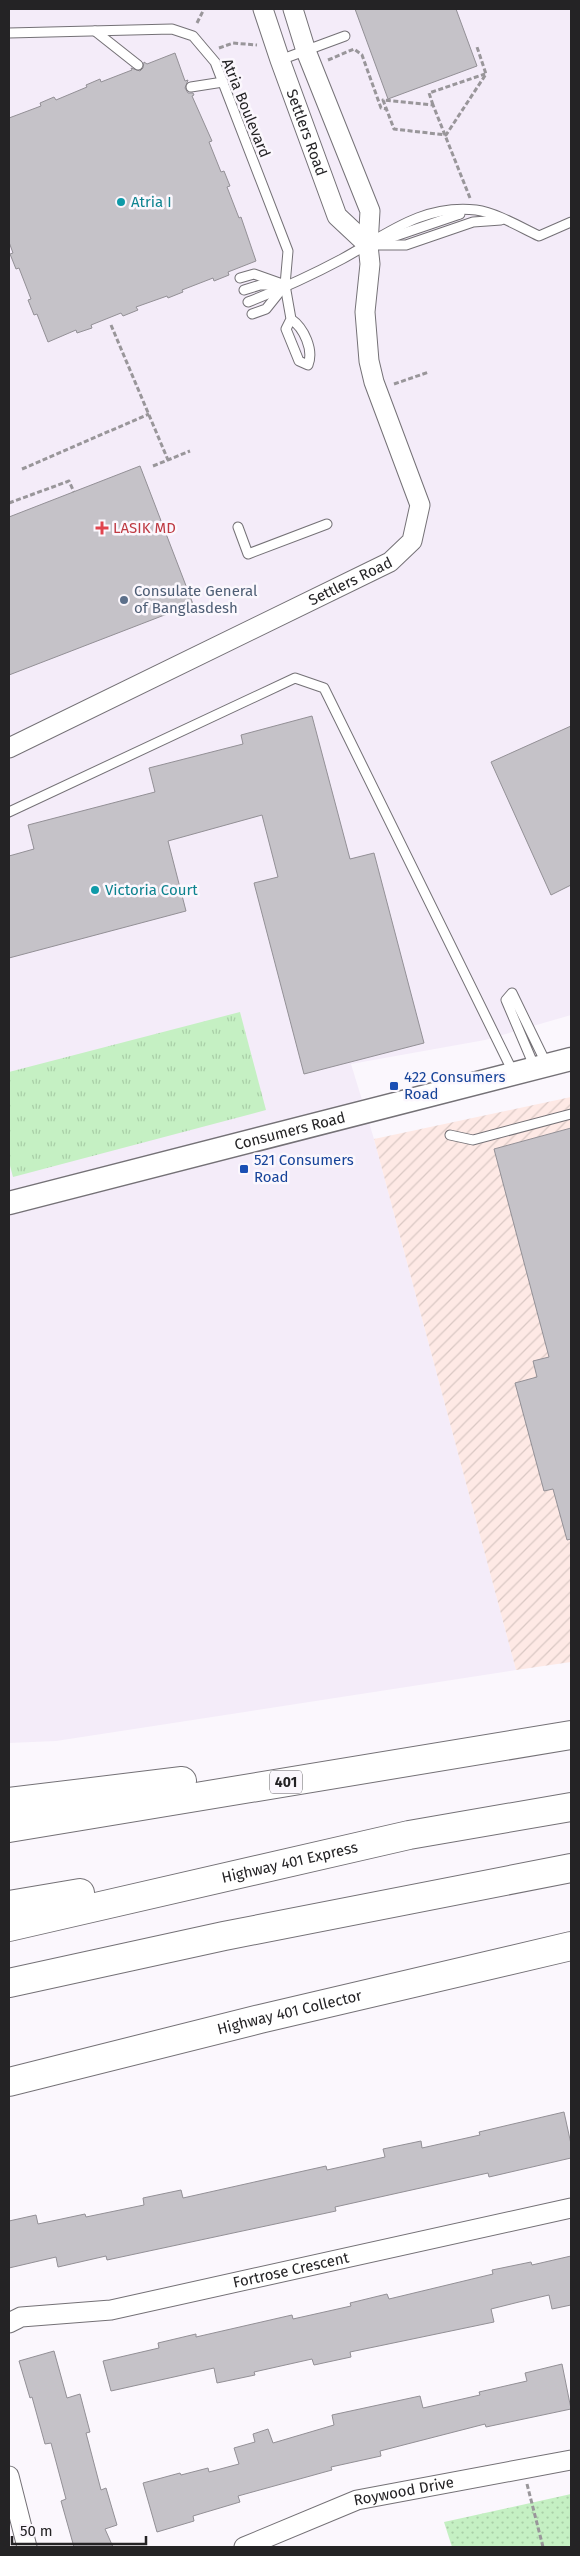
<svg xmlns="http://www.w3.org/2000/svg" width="580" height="2556" font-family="'Fira Sans',sans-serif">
  <defs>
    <pattern id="industrial-furrows" width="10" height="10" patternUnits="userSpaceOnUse" patternTransform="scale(1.25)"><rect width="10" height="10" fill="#fee9e5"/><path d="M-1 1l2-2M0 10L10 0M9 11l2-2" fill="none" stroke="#dac8c4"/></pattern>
    <pattern id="grass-tufts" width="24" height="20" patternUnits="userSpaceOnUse" patternTransform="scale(1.25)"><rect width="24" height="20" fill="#c5f0c3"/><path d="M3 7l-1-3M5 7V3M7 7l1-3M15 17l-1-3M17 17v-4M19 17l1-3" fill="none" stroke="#a9cea7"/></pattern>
    <pattern id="park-dots" width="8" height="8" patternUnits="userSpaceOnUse" patternTransform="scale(1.25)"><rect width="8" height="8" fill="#c5f0c3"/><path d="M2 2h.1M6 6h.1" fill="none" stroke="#a9cea7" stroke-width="1.8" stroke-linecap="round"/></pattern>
  </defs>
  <rect width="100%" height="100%" fill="#fbf7fd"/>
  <path fill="#f4ecf9" d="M28 9H571V1015L485 1040 351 1064 374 1139 516 1670 56 1741 9 1743V10Z"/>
  <path fill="url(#industrial-furrows)" d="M571 1097V1662L516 1670 374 1139Z"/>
  <path fill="url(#grass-tufts)" d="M240 1012 266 1110 13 1177 9 1162V1072Z"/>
  <path fill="url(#park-dots)" d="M571 2494V2547H452L444 2522Z"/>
  <g fill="#c5c2c8" stroke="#939096">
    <path d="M355 9H456L477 66 388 99Z"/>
    <path d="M175 53 185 81 188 80 185 88 188 93H193L194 95 192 96 212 141 209 142 221 172 224 171 230 186 227 187 239 218 241 217 256 261 228 272 229 275 214 281 213 278 182 290 183 292 168 298 167 296 136 307 138 310 123 316 121 313 91 325 92 328 77 333 76 330 48 342 37 314 34 315 28 300 31 299 19 268 16 269 10 254 13 253 9 242V118L41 106 40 103 54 97 56 100 87 87 86 85 100 79 101 82 132 70 131 68 140 71 143 68 144 62 147 64Z"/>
    <path d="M140 466 193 604 9 675V517Z"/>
    <path d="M312 716 350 859 374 853 424 1043 304 1074 254 883 278 877 262 815 168 841 186 911 9 958V856L34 849 28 825 155 792 149 768 243 744 241 735Z"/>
    <path d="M571 726V885L551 895 491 762Z"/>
    <path d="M571 1128V1539L567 1540 553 1489 544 1491 515 1383 537 1377 533 1361 549 1357 494 1149Z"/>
    <path d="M564 2112 571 2144V2158L489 2177 488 2173 335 2207 336 2211 107 2260 106 2256 58 2267 56 2257 9 2268V2221L36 2215 38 2224 85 2214 86 2217 144 2205 143 2198 181 2190 183 2198 326 2166 327 2170 385 2157 383 2149 421 2141 422 2148 480 2135 479 2132Z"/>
    <path d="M571 2256V2305L552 2309 549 2295 519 2302 491 2309 494 2322 350 2352 351 2357 314 2365 312 2359 254 2372 255 2375 217 2383 214 2368 111 2391 103 2361 159 2348 158 2343 196 2334V2337L292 2315 293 2319 351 2306 350 2303 387 2294 389 2299 493 2274 492 2270 531 2262 532 2265Z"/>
    <path d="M54 2351 67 2398 80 2394 90 2432 86 2433 101 2490 106 2488 117 2525 105 2529 113 2547H74L61 2501 66 2499 51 2443 45 2444 32 2397 30 2398 19 2361Z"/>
    <path d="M562 2364 571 2409 486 2427 485 2424 380 2451 381 2456 331 2467 332 2470 238 2496 240 2502 193 2516 194 2521 157 2532 143 2483 180 2473 181 2475 208 2468 209 2472 239 2464 234 2448 255 2442 253 2434 268 2429 273 2443 334 2425 332 2415 420 2396 423 2408 480 2395 479 2392 527 2381 525 2373Z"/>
  </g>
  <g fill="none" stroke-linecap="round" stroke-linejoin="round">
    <g stroke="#747176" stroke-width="11">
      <g id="service">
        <path d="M95 31 138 65"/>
        <path d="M9 33 172 29 193 36 215 62 288 251 285 285 291 319 286 329 299 361 308 365C314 350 304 328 291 319"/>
        <path d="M280 60 345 36"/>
        <path d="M191 87 223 82"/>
        <path d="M378 242 460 214"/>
        <path d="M368 245H406L473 222 501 220"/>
        <path d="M240 278 254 274 285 285"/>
        <path d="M244 290 260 285H278"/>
        <path d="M248 302C279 290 312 275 342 259 386 235 422 204 476 210 497 213 520 227 539 236L571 222"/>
        <path d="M252 314 266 309 282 289"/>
        <path d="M238 527 248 554 327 524"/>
        <path d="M9 812 295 678 324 688 513 1072"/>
        <path d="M535 1068 506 1000 512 993 547 1065"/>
        <path d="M450 1135 473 1140 571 1114"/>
      </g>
    </g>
    <g stroke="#747176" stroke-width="21">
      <g id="minor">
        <path id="s1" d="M263 9 280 60 337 216 368 245"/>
        <path id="s2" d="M9 748 390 562 412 541 420 505 374 382 369 361 365 312 370 264 368 245 370 211 306 51 293 9"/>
        <path id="s3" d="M9 2323 21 2317 111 2310 571 2208"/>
        <path d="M9 2476 27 2547"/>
        <path id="s4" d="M244 2547 357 2500 571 2460"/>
      </g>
    </g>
    <g stroke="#747176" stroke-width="25">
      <g id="tertiary">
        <path id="s5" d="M9 1203 571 1059"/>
      </g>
    </g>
    <g stroke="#747176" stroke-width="30">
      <g id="motorway">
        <path d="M9 1802 182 1781"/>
        <path d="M9 1828 571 1735"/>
        <path d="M9 1905 80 1893"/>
        <path id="s6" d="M9 1927 409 1835 571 1807"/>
        <path d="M9 1983 224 1936 571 1868"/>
        <path id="s7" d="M9 2082 260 2019 571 1946"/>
      </g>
    </g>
    <g stroke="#99969a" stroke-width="3" stroke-dasharray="5 2.5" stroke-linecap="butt">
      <path d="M197 23 204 9"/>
      <path d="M219 48 233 43 257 45"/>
      <path d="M328 60 354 49 362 55 381 108 387 109"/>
      <path d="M433 105 429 93 485 74"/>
      <path d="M470 198 433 105 383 100 394 129 446 135 486 74 477 47"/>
      <path d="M111 325 168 460"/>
      <path d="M394 384 429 372"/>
      <path d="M153 466 190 451"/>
      <path d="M22 469 149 414"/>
      <path d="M9 503 69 481 74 492"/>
      <path d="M527 2484 543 2547"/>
    </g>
    <use href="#service" stroke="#fff" stroke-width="9"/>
    <use href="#minor" stroke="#fff" stroke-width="19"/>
    <use href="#tertiary" stroke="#fff" stroke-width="22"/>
    <use href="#motorway" stroke="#fff" stroke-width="28"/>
  </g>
  <g fill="#0f9aa8" stroke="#fbf7fd" stroke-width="2">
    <circle cx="121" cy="202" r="5"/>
    <circle cx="95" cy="890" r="5"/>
  </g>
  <path fill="#e0444e" stroke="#fbf7fd" stroke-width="2" d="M99.5 520.5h5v5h5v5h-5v5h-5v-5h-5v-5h5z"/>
  <circle fill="#5c6f8a" stroke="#fbf7fd" stroke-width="2" cx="124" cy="600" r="5"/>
  <g fill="#1a4fb4" stroke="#fbf7fd" stroke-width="2">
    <rect x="389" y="1081" width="10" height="10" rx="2.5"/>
    <rect x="239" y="1164" width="10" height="10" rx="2.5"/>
  </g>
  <g text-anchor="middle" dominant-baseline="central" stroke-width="5" stroke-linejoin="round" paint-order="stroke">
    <rect fill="#fbf7fd" stroke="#646366" stroke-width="1" x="270" y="1770.5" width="32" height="23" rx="4"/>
    <g font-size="14" font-weight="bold" fill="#242325">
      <text x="286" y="1782">401</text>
    </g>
    <g font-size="15" fill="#242325" stroke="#fbf7fd">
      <text transform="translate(246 108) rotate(68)">Atria Boulevard</text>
      <text stroke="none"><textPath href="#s1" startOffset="131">Settlers Road</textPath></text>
      <text stroke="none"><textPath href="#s2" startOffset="380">Settlers Road</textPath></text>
      <text stroke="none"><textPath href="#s5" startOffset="290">Consumers Road</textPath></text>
      <text stroke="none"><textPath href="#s6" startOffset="288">Highway 401 Express</textPath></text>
      <text stroke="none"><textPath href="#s7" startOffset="289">Highway 401 Collector</textPath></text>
      <text stroke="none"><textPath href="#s3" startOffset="288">Fortrose Crescent</textPath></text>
      <text stroke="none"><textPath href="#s4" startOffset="170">Roywood Drive</textPath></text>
    </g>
    <g font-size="15" fill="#0d838f" stroke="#fbf7fd" text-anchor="start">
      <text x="131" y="202">Atria I</text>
      <text x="105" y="890">Victoria Court</text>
    </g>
    <g font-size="15" fill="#be3a42" stroke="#fbf7fd" text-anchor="start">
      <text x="113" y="528">LASIK MD</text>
    </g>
    <g font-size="15" fill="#4e5e75" stroke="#fbf7fd" text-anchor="start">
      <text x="134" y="591">Consulate General<tspan x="134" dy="17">of Banglasdesh</tspan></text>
    </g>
    <g font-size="15" fill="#164399" stroke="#fbf7fd" text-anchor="start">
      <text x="404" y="1077">422 Consumers<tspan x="404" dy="17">Road</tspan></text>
      <text x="254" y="1160">521 Consumers<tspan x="254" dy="17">Road</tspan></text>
    </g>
  </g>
  <rect width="580" height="2556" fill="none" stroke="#242325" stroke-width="20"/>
  <path d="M12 2536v8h134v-8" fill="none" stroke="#242325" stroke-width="2.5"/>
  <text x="20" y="2536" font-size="15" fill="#242325" stroke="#fbf7fd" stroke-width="4" paint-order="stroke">50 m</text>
</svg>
